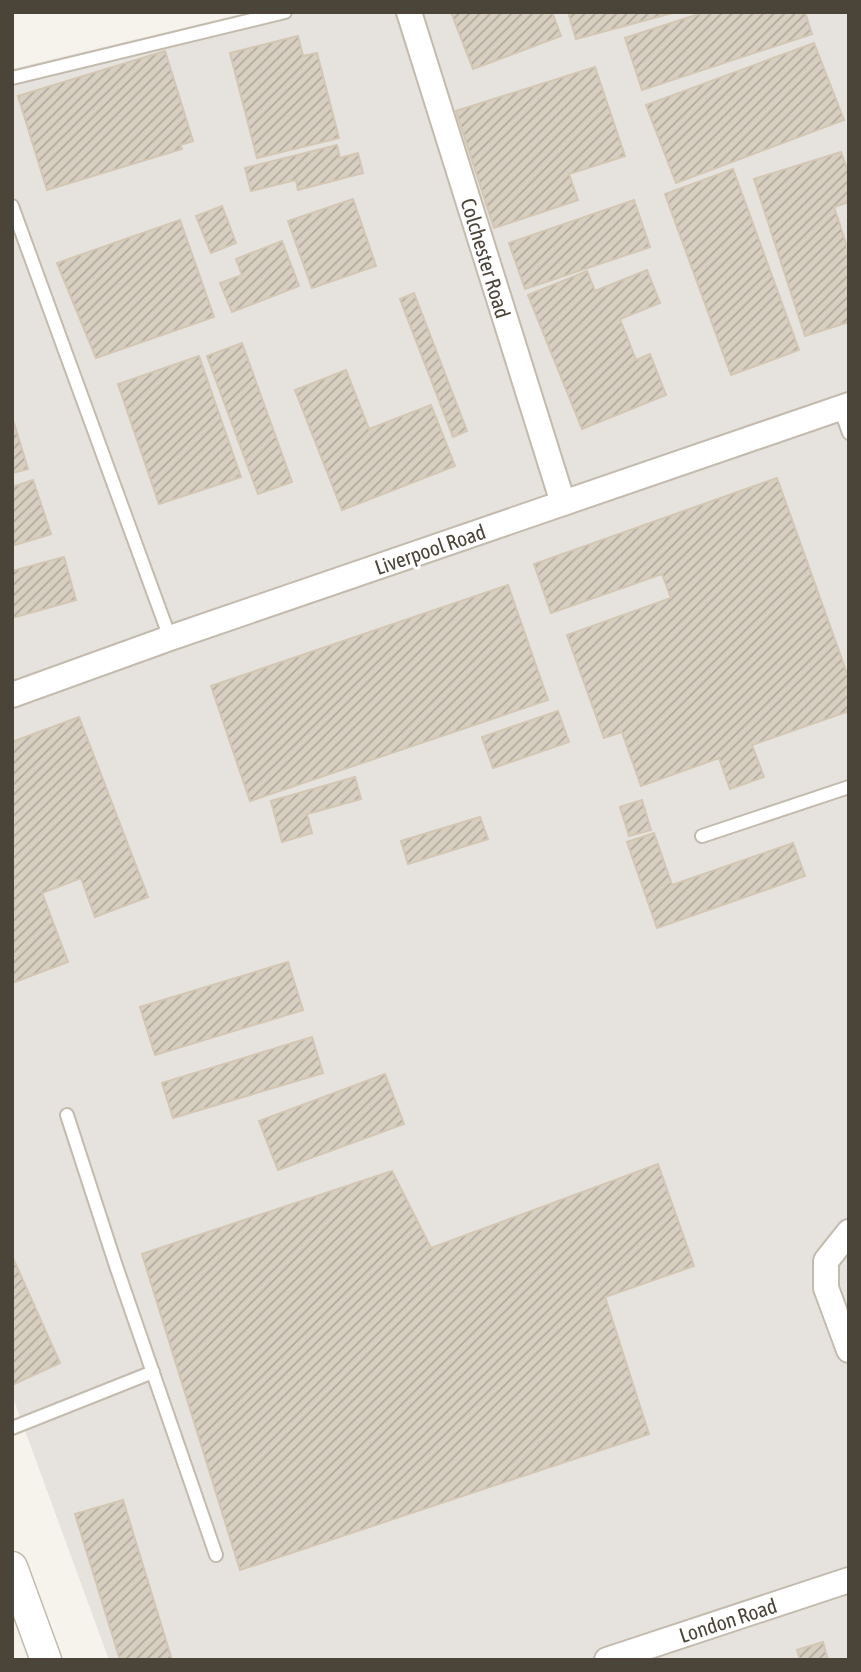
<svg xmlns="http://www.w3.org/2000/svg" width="861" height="1672" font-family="'Asap Condensed',sans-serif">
  <defs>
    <pattern id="building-hatch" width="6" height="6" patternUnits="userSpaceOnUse" patternTransform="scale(1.75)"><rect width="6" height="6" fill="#d8cfc1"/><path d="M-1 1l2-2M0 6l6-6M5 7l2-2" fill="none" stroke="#b1aa9e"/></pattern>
  </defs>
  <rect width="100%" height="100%" fill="#f6f3ec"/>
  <path fill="#e6e2dd" d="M250 12H849V1660H109L12 1395V69Z"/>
  <g fill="url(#building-hatch)" stroke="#d3c7b4" stroke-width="2">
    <path d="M451 12H552L561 36 473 69Z"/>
    <path d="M568 12H676L576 39Z"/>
    <path d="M705 12H805L812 34 642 90 625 38Z"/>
    <path d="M298 36 303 56 317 53 339 138 257 158 230 53Z"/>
    <path d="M814 43 844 120 676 183 646 105Z"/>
    <path d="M165 51 193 141 180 145 182 149 47 190 18 96Z"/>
    <path d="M595 67 625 156 569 174 578 200 494 228 456 111Z"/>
    <path d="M337 145 340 158 358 153 363 173 298 190 296 180 251 191 245 168Z"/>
    <path d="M841 152 849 174V202L834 207 849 253V322L805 336 754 179Z"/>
    <path d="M733 169 799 350 731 375 665 194Z"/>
    <path d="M353 199 376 266 312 288 288 221Z"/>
    <path d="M634 200 650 247 525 289 509 243Z"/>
    <path d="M222 206 236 243 211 253 196 216Z"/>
    <path d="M180 220 214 317 96 358 57 263Z"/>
    <path d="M282 241 299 286 232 312 220 283 242 275 236 259Z"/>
    <path d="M647 270 660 303 620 319 636 360 650 354 666 395 582 429 528 295 587 271 595 291Z"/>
    <path d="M414 293 467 431 453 437 400 299Z"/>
    <path d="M242 343 292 482 258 494 207 356Z"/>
    <path d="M199 356 241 477 159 504 118 384Z"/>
    <path d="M346 370 369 429 431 405 455 466 342 510 295 390Z"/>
    <path d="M14 423 28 469 12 473V424Z"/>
    <path d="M777 478 849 679V711L752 745 764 777 730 789 719 758 641 786 622 732 604 738 567 635 671 598 662 574 551 613 534 564Z"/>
    <path d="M33 480 51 534 12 546V487Z"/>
    <path d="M64 557 76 600 12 618V571Z"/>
    <path d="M508 585 548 700 250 801 211 686Z"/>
    <path d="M558 711 569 742 493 768 482 737Z"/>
    <path d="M79 717 148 897 95 917 81 878 42 893 68 962 12 983V742Z"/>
    <path d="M355 777 361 799 307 814 312 833 282 842 271 801Z"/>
    <path d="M642 800 651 830 629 836 620 807Z"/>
    <path d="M480 817 488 839 408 864 401 841Z"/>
    <path d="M654 833 672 885 793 843 805 876 657 928 627 842Z"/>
    <path d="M288 962 303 1010 155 1055 140 1007Z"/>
    <path d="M312 1037 323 1073 173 1118 162 1083Z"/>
    <path d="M385 1074 404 1124 278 1170 259 1121Z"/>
    <path d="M658 1164 694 1266 605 1297 649 1434 240 1570 142 1254 392 1171 431 1248Z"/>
    <path d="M12 1256 60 1363 12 1385Z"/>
    <path d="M123 1500 172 1660H120L75 1514Z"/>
    <path d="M823 1642 828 1660H800L797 1650Z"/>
  </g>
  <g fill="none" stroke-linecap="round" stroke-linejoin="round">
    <g stroke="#c2bbae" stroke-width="16">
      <g id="service">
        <path d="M12 78 285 12"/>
        <path d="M12 206 170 638"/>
        <path d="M840 408 849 433"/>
        <path d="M702 836 849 787"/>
        <path d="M67 1115 116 1266 216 1555"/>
        <path d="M12 1428 153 1372"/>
      </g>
    </g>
    <g stroke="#c2bbae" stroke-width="28">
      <g id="minor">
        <path d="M409 12 563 503"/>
        <path d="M12 695 170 638 849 405"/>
        <path d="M849 1232 826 1261V1288L849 1350"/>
        <path d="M607 1660 849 1580"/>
      </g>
    </g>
    <g stroke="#c2bbae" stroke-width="33">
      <path id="tertiary" d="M12 1567 46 1660"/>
    </g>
    <use href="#service" stroke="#fff" stroke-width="12"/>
    <use href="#minor" stroke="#fff" stroke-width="24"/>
    <use href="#tertiary" stroke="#fff" stroke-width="30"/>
  </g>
  <g text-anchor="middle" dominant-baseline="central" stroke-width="6" stroke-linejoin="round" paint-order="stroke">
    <g font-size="21" fill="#4b4439" stroke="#fff">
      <text transform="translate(486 258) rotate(73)">Colchester Road</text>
      <text transform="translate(430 549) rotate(-19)">Liverpool Road</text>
      <text transform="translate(728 1620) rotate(-18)">London Road</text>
    </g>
  </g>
  <rect width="861" height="1672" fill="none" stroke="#4b4439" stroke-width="28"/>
</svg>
